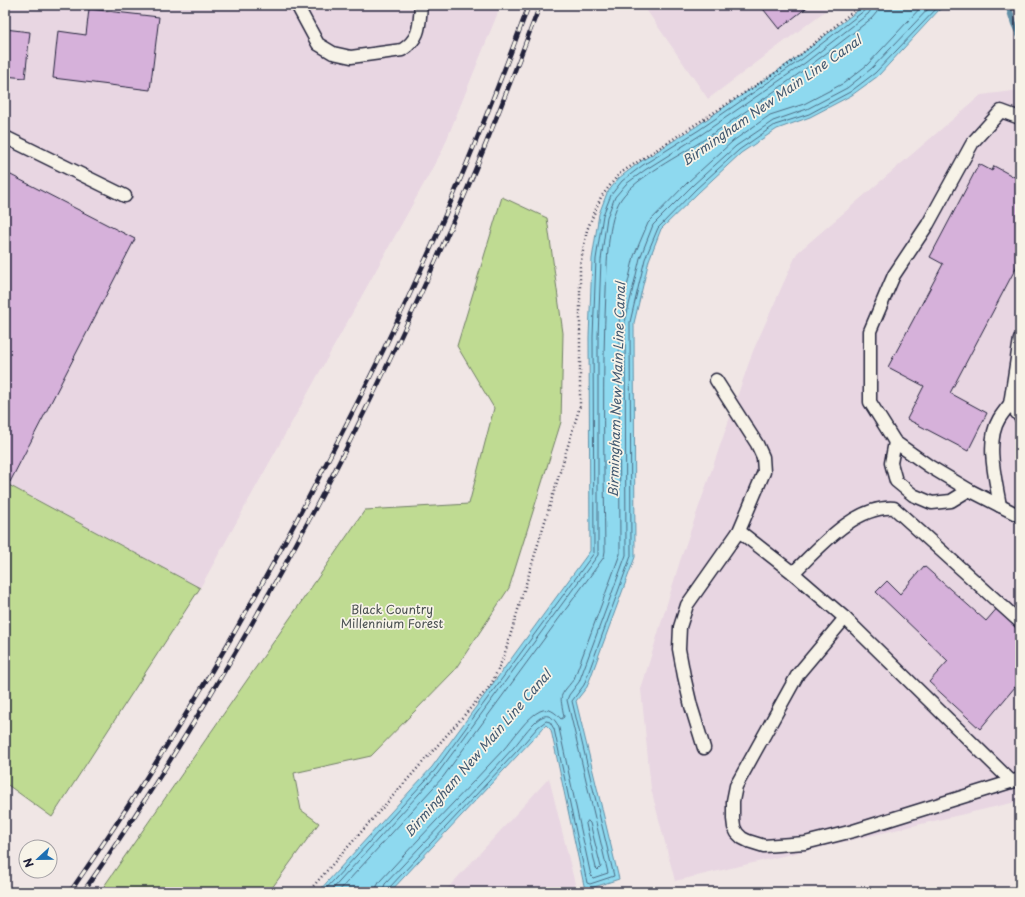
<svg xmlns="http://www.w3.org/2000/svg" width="1025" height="897" font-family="'Playpen Sans',sans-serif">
  <rect width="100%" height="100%" fill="#f0e6e5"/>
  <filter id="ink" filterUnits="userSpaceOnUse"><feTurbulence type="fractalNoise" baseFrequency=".025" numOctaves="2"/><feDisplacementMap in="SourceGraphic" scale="8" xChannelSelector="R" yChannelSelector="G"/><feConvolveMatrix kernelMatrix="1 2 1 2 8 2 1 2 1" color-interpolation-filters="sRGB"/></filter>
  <g filter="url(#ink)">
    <g fill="#e8d6e2">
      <path d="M5 5H501L442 151 200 588 5 483Z"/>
      <path d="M643 5H833L708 99Z"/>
      <path d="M1020 90V801L675 881 651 789 641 689 680 561 753 351 797 253 981 95Z"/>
      <path d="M549 778 577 892H444Z"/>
    </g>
    <g fill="#bfdb92" stroke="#707e66">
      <path d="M502 197 547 218 563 333 561 422 509 588 454 671 371 756 294 773 301 810 319 823 269 892H100L365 510 469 504 494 408 457 346Z"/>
      <path d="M5 483 200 588 52 817 5 783Z"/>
    </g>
    <path fill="#8ed9ef" stroke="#6390a7" d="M865 5H947L939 10 878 76 852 95 810 117 777 129 741 153 699 192 661 229 649 260 634 323 635 557 587 687 576 701 619 879 585 890 551 730 546 725 390 892H318L432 767 590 551 589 337 592 259 599 214 607 193 619 178 640 162 697 126 799 56Z"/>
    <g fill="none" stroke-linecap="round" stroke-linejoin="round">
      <g stroke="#4d6b83" stroke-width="1">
        <path d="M588 821 590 823 601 867 598 870 596 868 586 824Z"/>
        <path d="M323 892 435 770 594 553 593 337 596 259 603 215 611 195 622 181 643 165 699 130 802 59 865 10 867 5"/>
        <path d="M330 892 438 773 598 555V337L601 260 607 217 615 197 626 184 645 170 702 134 805 63 868 14 871 10 872 5"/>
        <path d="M338 892 443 777 604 557 605 551C604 464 602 377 606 291 607 266 607 220 621 199 636 177 681 155 705 139 762 101 818 61 872 18L877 12 878 5"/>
        <path d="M376 892 377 886 380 881C421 836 463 793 504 749 514 738 527 717 540 711 549 707 555 712 561 719L564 717C560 693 558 699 574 679L620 554 619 322 634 256 648 223 689 181 733 141 770 115 804 104 844 83 867 65 923 5"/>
        <path d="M382 892 385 884C428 838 472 794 514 747 521 739 534 719 544 716 551 714 557 722 559 728L591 876 593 878 608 873 567 700 569 695 579 682 626 555 625 322 640 258 653 225 693 185 736 146 773 121 807 109 847 88 871 69 932 5"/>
        <path d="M387 892 389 888 517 751 538 727 546 721 550 722 554 729 587 883 590 884 614 876 572 701 584 685 631 556 630 322 645 259 658 228 696 189 739 150 775 125 809 114 850 92 875 73 940 5"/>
      </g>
      <path stroke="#6390a7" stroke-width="6" d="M1008 5 1014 24 1020 37"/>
    </g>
    <g fill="#d6b1da" stroke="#22223b">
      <path d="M760 5H810L779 29Z"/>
      <path d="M89 9 159 17 150 90 53 78 58 31 86 35Z"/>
      <path d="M5 29 30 32 25 78 5 76Z"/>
      <path d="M979 164 992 171 994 166 1020 180V260L950 393 987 413 968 451 907 419 924 386 888 367 943 264 930 257Z"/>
      <path d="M5 172 135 239 10 482 5 480Z"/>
      <path d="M924 566 986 621 999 606 1020 625V681L980 729 929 682 948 661 876 592 887 581 900 594Z"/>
    </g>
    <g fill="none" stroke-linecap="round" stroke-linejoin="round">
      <g stroke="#22223b" stroke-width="15">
        <g id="lane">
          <path d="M297 5 318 44 333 53 351 57 402 50C421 38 419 25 421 5"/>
          <path d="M1020 118 1001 111 973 142 928 224 894 275 870 331V402L895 442 929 466 969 490 1020 516"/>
          <path d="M5 137 125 196"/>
          <path d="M1010 404 1020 339"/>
          <path d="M895 442 891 463 896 481 913 495 932 503 951 501 969 490"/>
          <path d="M1000 506C996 481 985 442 999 419 1002 414 1006 409 1010 404L1020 417"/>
          <path d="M739 531 793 573 845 618 1012 782"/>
          <path d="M793 573C819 548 855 505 894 508L1020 622"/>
          <path d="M845 618 798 674 736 786 733 801V819L734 827 737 833 742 838 748 841 764 846 805 843 853 831 1020 779"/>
          <path d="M704 748 691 706 684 676 679 649 680 627 687 605 739 531 764 472 763 457 757 444 716 380"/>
        </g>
      </g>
      <path stroke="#22223b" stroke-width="2.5" stroke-dasharray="1 3" stroke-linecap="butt" d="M308 892 491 685 504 656 580 406V266L587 230 601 197 619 174 789 64 861 5"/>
      <use href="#lane" stroke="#f7f3e8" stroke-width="12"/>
      <g stroke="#22223b" stroke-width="4.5">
        <g id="rail">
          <path d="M70 892C167 753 253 607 330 456 368 383 404 309 437 234 470 158 500 82 529 5"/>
          <path d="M83 892C127 830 167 766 206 702 303 541 388 373 462 201 490 136 515 71 540 5"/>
        </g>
      </g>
      <use href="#rail" stroke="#f7f3e8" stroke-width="3" stroke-dasharray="9" stroke-linecap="butt"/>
    </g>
  </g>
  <g text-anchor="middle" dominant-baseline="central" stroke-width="3.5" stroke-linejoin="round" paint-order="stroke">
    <g font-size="12" fill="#495051" stroke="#f7f3e8">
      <text x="392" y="609">Black Country<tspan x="392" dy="14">Millennium Forest</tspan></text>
    </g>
    <g font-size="13" font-style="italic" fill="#425971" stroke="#f7f3e8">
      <text transform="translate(771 100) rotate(-35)">Birmingham New Main Line Canal</text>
      <text transform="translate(616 390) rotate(-88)">Birmingham New Main Line Canal</text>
      <text transform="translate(477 753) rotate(-49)">Birmingham New Main Line Canal</text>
    </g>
  </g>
  <rect width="1025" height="897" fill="none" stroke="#f7f3e8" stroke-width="20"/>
  <rect x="10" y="10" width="1005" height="877" fill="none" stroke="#22223b" stroke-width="1.5" filter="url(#ink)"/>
  <g transform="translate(38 859) rotate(248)"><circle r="19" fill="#f7f3e8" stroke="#a29fa3"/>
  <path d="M0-3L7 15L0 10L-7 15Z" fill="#1f6fb2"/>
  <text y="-6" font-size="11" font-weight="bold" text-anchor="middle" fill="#22223b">N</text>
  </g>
</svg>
